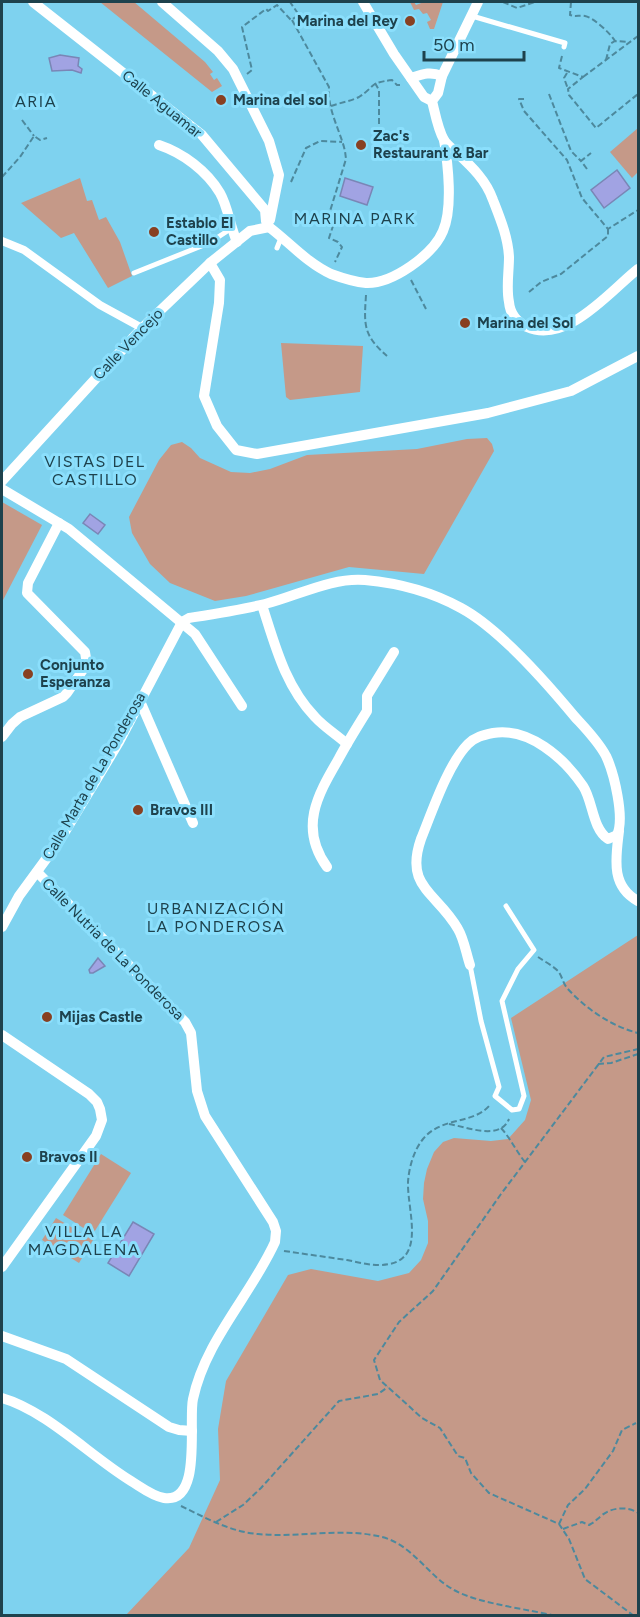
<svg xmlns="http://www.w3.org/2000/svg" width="640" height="1617" font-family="Figtree,sans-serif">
  <rect width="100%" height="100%" fill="#7ed2ef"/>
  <g fill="#c59988">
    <path d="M100 2H134L205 62 213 72 210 74 214 80 217 78 222 86 212 92Z"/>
    <path d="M410 2H414L416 5 424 2H443L434 29H430L427 22 431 20 427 13 423 14 419 9 414 10Z"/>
    <path d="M638 128V172L632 178 610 152Z"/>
    <path d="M80 178 87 201 92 200 99 220 106 217 120 242 132 276 108 288 74 233 61 238 21 203Z"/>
    <path d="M281 343 363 346 360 392 290 400 286 397Z"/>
    <path d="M487 438 492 444 494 451 424 574 349 567 246 596 215 601 170 583 150 564 132 533 129 517 159 460 171 445 182 442 191 448 200 458 231 472 250 473 270 469 307 455 417 449 467 439Z"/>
    <path d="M2 502 42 525 2 602Z"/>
    <path d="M638 935V1615H126L189 1548 220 1480 218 1429 226 1381 288 1275 311 1269 378 1281 409 1273 421 1260 428 1243V1221L423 1199 424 1183 427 1169 434 1152 443 1142 454 1138 491 1141 508 1139 525 1120 531 1100 511 1018Z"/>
    <path d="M101 1154 131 1173 93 1234 63 1215Z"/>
    <path d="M56 1218 93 1240 79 1263 42 1240Z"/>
  </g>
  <g fill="#a1a3e3" stroke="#7a86b6" stroke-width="1.5">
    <path d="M60 55 79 58 78 66 82 69 81 73 72 70 52 71 49 58Z"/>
    <path d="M617 170 630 188 604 208 591 190Z"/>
    <path d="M345 178 373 187 367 205 340 196Z"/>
    <path d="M90 514 105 525 98 534 83 523Z"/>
    <path d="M98 958 105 966 93 973H90L89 970Z"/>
    <path d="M133 1222 154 1234 129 1276 108 1263Z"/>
  </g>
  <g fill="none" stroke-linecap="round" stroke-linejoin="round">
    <g stroke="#4d899d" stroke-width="2" stroke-dasharray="6 3" stroke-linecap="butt">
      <path d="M503 2 517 8 535 2"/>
      <path d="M571 2 570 15C576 17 579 15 585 16 594 18 610 33 615 41"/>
      <path d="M292 20 329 87C327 109 340 130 345 151L346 159 327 221 334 223 329 238 338 242 342 247 335 262"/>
      <path d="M562 56 559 68 583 77 568 89 569 95 596 128 638 94"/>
      <path d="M606 60 610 44 615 41 628 42"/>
      <path d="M567 73 564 78 568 89"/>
      <path d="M247 74 252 70 242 27 266 9 268 11 277 5 291 20 299 15 290 2"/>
      <path d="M583 77 638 36"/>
      <path d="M375 83 379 90V135"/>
      <path d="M549 94 571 151 581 161"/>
      <path d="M524 99H519L524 111 567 160 582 198 608 229 638 210"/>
      <path d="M331 106C339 103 351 101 359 97 376 86 368 83 392 80L397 85H400"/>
      <path d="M22 120 34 136"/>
      <path d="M587 169 581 161 591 153"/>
      <path d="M2 177 20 157 34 136 40 140 47 138"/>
      <path d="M291 182 306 148 320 141 342 142"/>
      <path d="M2 185V188"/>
      <path d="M411 280 426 309"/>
      <path d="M529 292 541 282 561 274 608 236V229"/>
      <path d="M366 295C364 325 363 335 387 356"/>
      <path d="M538 957C544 961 553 966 558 971 562 976 563 983 567 988 586 1009 611 1026 638 1033"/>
      <path d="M598 1064 611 1063 638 1054"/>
      <path d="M449 1124C467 1127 500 1141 509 1119"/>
      <path d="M501 1128C511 1139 516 1151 525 1162"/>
      <path d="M284 1251C305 1254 326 1257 347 1260 357 1262 368 1265 379 1265 429 1265 407 1212 408 1182 409 1167 414 1150 423 1139 442 1116 473 1125 490 1105"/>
      <path d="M181 1506C206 1518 231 1532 258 1534 299 1538 342 1527 382 1537 413 1545 428 1576 454 1590 479 1604 528 1609 556 1616"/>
      <path d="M216 1522 243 1505 261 1488 339 1401 378 1394 388 1387"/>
      <path d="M559 1524 568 1505 585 1489 613 1451 622 1430 636 1423"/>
      <path d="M563 1529 582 1522 589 1525C595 1522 596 1520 601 1516 611 1507 628 1506 638 1513"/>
      <path d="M634 1616 585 1579 569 1539 559 1524 489 1493 471 1473 465 1458 458 1456 440 1428 422 1418 380 1380 374 1360 399 1322 433 1291 501 1194 604 1057 638 1049"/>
    </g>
    <g stroke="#fff" stroke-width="5">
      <path d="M472 16 565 43 564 47"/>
      <path d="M277 248 281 238"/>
      <path d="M134 273 209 243 232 228"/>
      <path d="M470 965 481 1021 499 1087 495 1096 512 1110 519 1109 524 1096 502 1001 518 969 534 950 506 906"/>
    </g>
    <path stroke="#fff" stroke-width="8" d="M2 241 24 250 100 305 142 328"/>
    <g stroke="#fff" stroke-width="10">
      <path d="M33 2 202 135 265 210 266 221 269 227C289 242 307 263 331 274 342 278 355 282 366 283 392 284 433 255 443 231 453 208 448 164 444 140"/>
      <path d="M162 2 218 51 233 69 269 141 279 175 270 220"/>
      <path d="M363 2 394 54 424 97 432 101"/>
      <path d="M478 2 442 76 438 93 432 101C435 113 438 130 444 140 447 145 453 149 457 153 472 167 486 180 493 200 500 218 508 237 509 257 509 272 506 288 509 302 510 314 517 322 527 327 567 345 611 290 638 269"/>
      <path d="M411 78C423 74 430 71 442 76"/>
      <path d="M159 145C183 153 207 171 220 193 228 207 230 226 237 242"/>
      <path d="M210 263 220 280 219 303 204 396 217 426 236 450 257 454 488 413 571 391 638 356"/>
      <path d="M2 481 142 328 210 263 250 231 269 227"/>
      <path d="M2 489 69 529 195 634 242 706"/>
      <path d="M262 605C275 645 285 686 315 717 324 727 337 735 347 744"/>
      <path d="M140 701 193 823"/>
      <path d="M2 737 12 724 20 717 63 697 67 693 87 664 85 652 27 593 28 583 59 523"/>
      <path d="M619 831C616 857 610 886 638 901"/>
      <path d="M327 867C299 828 317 796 338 760 347 743 357 727 367 711V696L394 652"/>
      <path d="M2 927 19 896 60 840 119 742 182 622 189 618C214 614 240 610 265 604 297 596 332 577 365 580 398 583 432 592 461 608 500 629 546 682 575 717 586 729 598 741 606 756 614 773 625 818 617 835L608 839C592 828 593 801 583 786 564 758 529 727 493 733 483 735 475 737 468 744 448 764 432 812 421 839 404 888 437 892 458 929 464 939 466 953 470 965"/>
      <path d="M2 1035 89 1094 97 1102 100 1109 102 1120 96 1136 2 1267"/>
      <path d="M2 1336 66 1359 169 1427 179 1430 192 1431"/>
      <path d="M2 1398C47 1411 90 1456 131 1481 141 1487 152 1496 164 1498 203 1504 188 1421 193 1399 205 1341 251 1295 275 1242L276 1231 273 1222 205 1116 197 1091 191 1033 185 1022 37 872"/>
    </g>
  </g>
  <g fill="#884022" stroke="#8bdffc" stroke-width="2">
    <circle cx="410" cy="21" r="6"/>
    <circle cx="221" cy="100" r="6"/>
    <circle cx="361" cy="145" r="6"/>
    <circle cx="154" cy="232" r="6"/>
    <circle cx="465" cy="323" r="6"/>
    <circle cx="28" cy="674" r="6"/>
    <circle cx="138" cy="810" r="6"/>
    <circle cx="47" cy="1017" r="6"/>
    <circle cx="27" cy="1157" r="6"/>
  </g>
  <g text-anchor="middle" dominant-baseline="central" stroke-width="6" stroke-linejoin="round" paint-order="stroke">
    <g font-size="15" font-weight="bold" fill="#1e424d" stroke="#8bdffc" text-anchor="start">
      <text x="398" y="21" text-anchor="end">Marina del Rey</text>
      <text x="233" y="100">Marina del sol</text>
      <text x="373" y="136">Zac's<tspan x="373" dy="17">Restaurant &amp; Bar</tspan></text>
      <text x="166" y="223">Establo El<tspan x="166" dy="17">Castillo</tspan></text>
      <text x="477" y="323">Marina del Sol</text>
      <text x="40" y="665">Conjunto<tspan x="40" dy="17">Esperanza</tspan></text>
      <text x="150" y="810">Bravos III</text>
      <text x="59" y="1017">Mijas Castle</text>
      <text x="39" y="1157">Bravos II</text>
    </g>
    <g font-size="15" fill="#1e424d" stroke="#8bdffc">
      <text transform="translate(162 104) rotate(39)">Calle Aguamar</text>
      <text transform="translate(128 344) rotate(-46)">Calle Vencejo</text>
      <text transform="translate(94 776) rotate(-60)">Calle Marta de La Ponderosa</text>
      <text transform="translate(113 949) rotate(45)">Calle Nutria de La Ponderosa</text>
    </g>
    <g font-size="16" letter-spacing="1.5" fill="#1e424d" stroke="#8bdffc">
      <text x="36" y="101">ARIA</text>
      <text x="355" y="218">MARINA PARK</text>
      <text x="95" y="461">VISTAS DEL<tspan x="95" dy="18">CASTILLO</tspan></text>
      <text x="216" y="908">URBANIZACIÓN<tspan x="216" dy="18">LA PONDEROSA</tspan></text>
      <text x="84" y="1231">VILLA LA<tspan x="84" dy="18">MAGDALENA</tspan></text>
    </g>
  </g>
  <rect width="640" height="1617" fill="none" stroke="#1e424d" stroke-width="6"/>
  <path d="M424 51v9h100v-9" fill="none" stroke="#1e424d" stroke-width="3"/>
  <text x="433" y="51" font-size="18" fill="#1e424d" stroke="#8bdffc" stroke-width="4.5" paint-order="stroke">50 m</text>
</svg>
